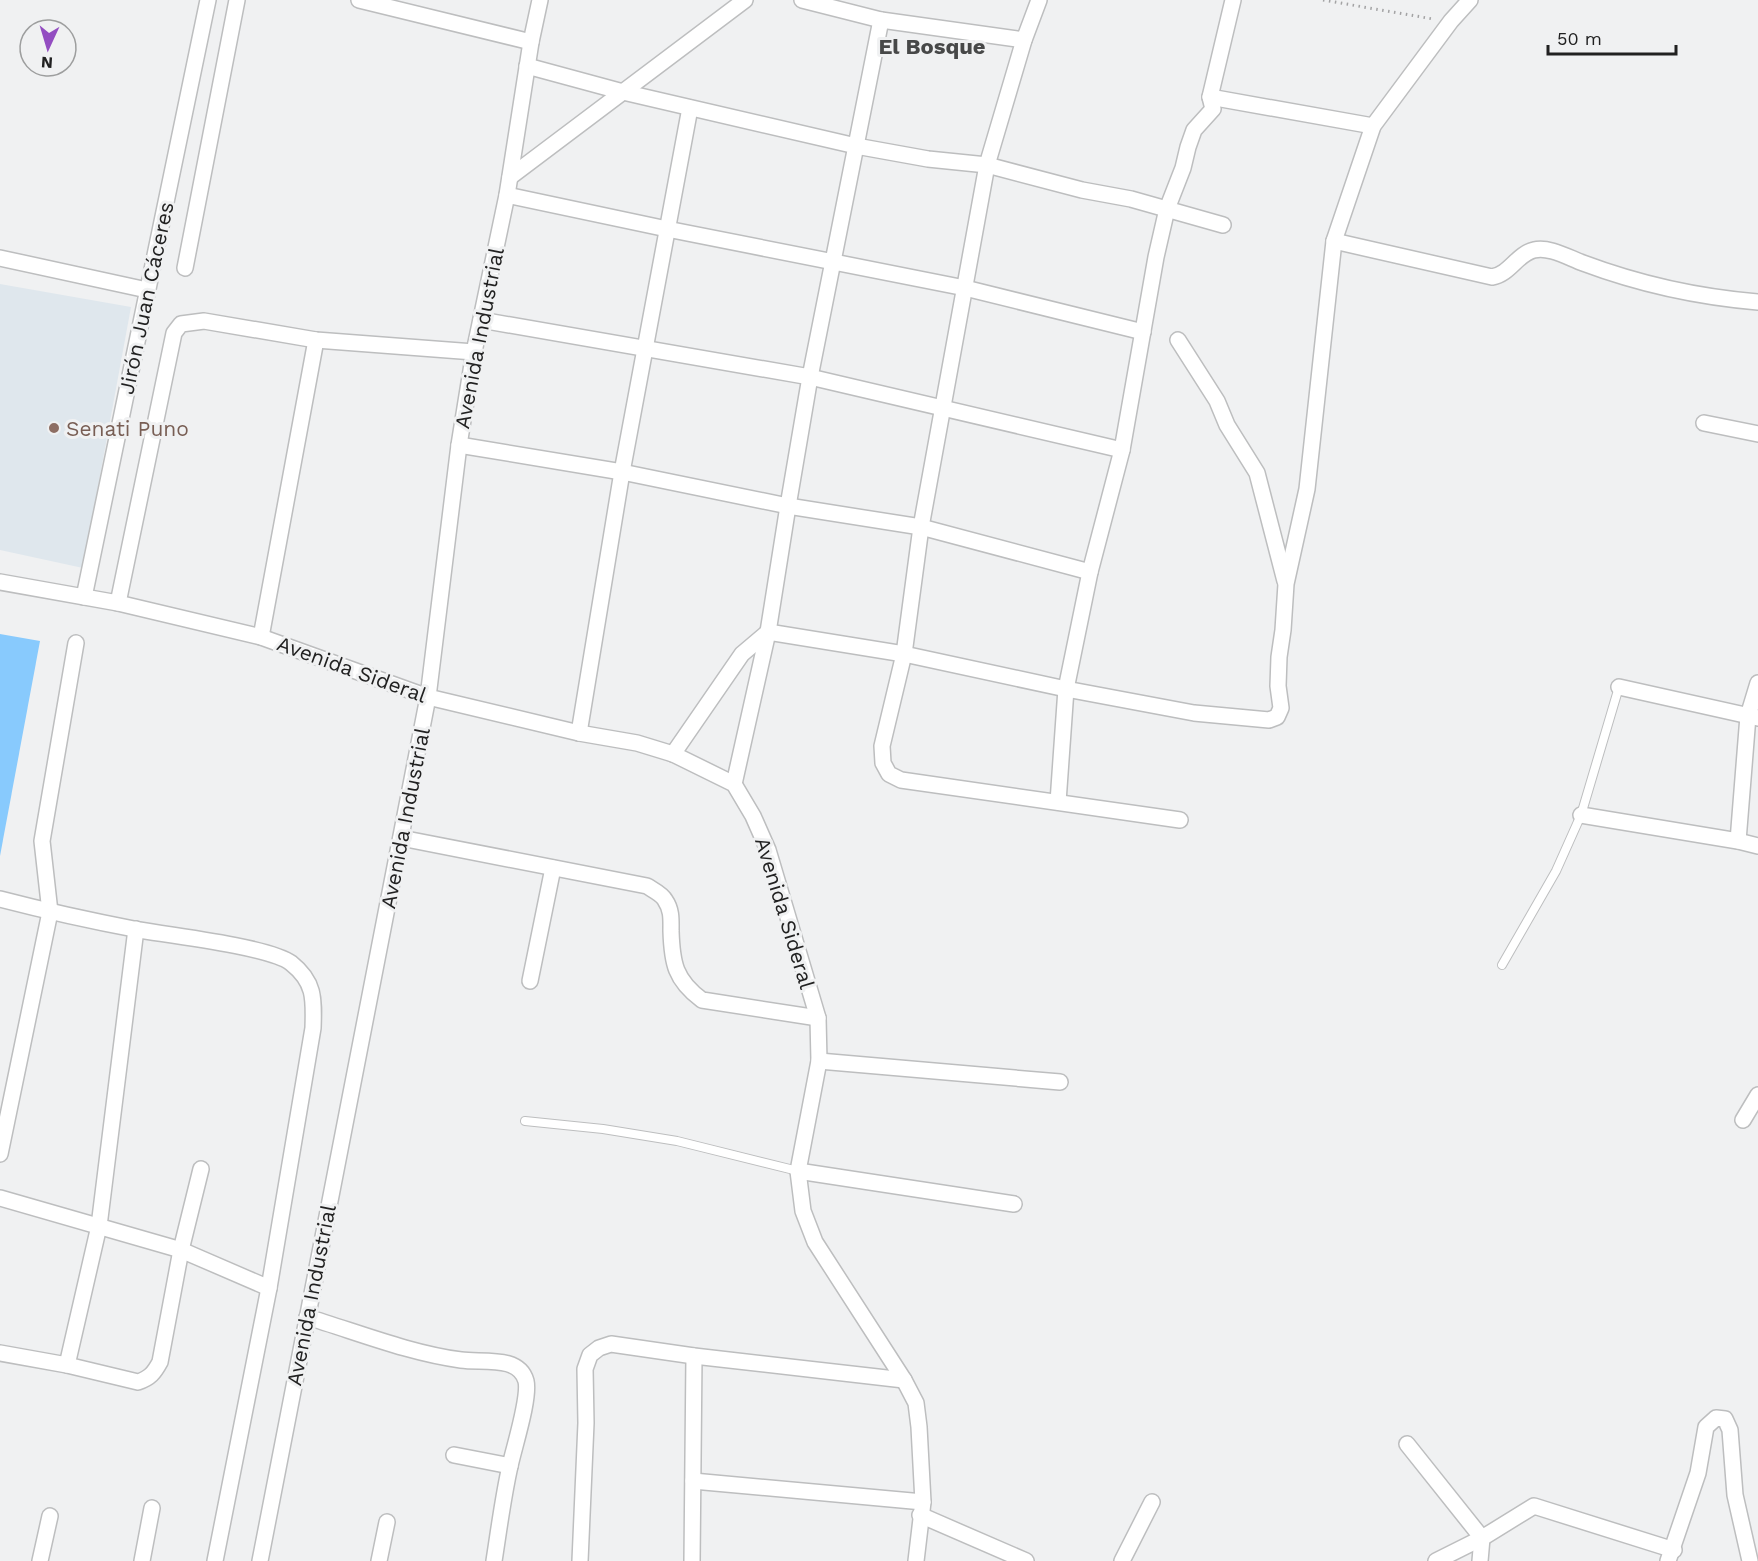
<svg xmlns="http://www.w3.org/2000/svg" width="1758" height="1561" font-family="'Work Sans',sans-serif">
  <rect width="100%" height="100%" fill="#f0f1f2"/>
  <path fill="#dfe7ed" d="M0 284 131 307 83 568 0 550Z"/>
  <path fill="#88cafd" d="M0 634 40 641 0 856Z"/>
  <g fill="none" stroke-linecap="round" stroke-linejoin="round">
    <g stroke="#bdbebf" stroke-width="10">
      <g id="lane">
        <path d="M1502 965 1556 871 1581 815 1619 687"/>
        <path d="M525 1121 603 1129 677 1141 798 1171"/>
      </g>
    </g>
    <g stroke="#bdbebf" stroke-width="18">
      <g id="street">
        <path d="M359 0 531 42"/>
        <path d="M802 0 881 20 1024 40"/>
        <path d="M1039 0 1024 40 987 165 921 527 904 654 882 746 883 763 889 774 901 780 1180 820"/>
        <path d="M527 66 623 92 856 146 928 159 987 165 1082 190 1131 199 1223 225"/>
        <path d="M1210 97 1373 126"/>
        <path d="M510 177 745 0"/>
        <path d="M507 195 667 229 965 288 1143 332"/>
        <path d="M1334 241 1492 277C1510 274 1517 254 1534 250 1549 246 1569 258 1583 263 1639 284 1698 297 1758 302"/>
        <path d="M0 258 147 290"/>
        <path d="M185 268 237 0"/>
        <path d="M481 320 810 377 1122 450"/>
        <path d="M1178 340 1217 401 1227 425 1257 473 1285 581"/>
        <path d="M1704 423 1758 434"/>
        <path d="M459 445 622 472 788 506 921 527 1090 572"/>
        <path d="M0 582 118 603 261 637 428 697 579 733 637 743 673 754 734 784 753 816 768 850 818 1018 819 1061 798 1171 803 1211 815 1242 904 1380 916 1403 919 1427 923 1502 916 1561"/>
        <path d="M84 597 208 0"/>
        <path d="M118 603 174 333 181 324 204 321 316 340 474 352"/>
        <path d="M261 637 316 340"/>
        <path d="M1619 687 1758 718"/>
        <path d="M579 733 622 472 690 108"/>
        <path d="M673 754 742 654 768 632 904 654 1066 689 1194 713 1269 720 1277 717 1281 708 1278 686 1279 657 1283 630 1286 584 1307 489 1334 241 1373 126 1451 21 1470 0"/>
        <path d="M734 784 768 632 788 506 810 377 881 20"/>
        <path d="M1058 802 1066 689 1090 572 1122 450 1156 257 1167 209 1183 168 1188 147 1194 130 1213 109 1210 97 1233 0"/>
        <path d="M1581 815 1738 841 1758 846"/>
        <path d="M401 838 647 886C653 890 662 894 665 900 672 910 671 920 671 931 672 963 675 980 702 1000L818 1018"/>
        <path d="M1738 841 1748 716 1758 683"/>
        <path d="M0 899C46 911 92 921 139 930 169 935 270 947 291 963 315 982 314 999 313 1028L269 1288 215 1561"/>
        <path d="M530 981 553 868"/>
        <path d="M819 1061 1060 1082"/>
        <path d="M1743 1120 1758 1095"/>
        <path d="M0 1154 50 912 42 841 76 643"/>
        <path d="M798 1171 1014 1204"/>
        <path d="M0 1198 181 1250 269 1288"/>
        <path d="M307 1317C357 1332 409 1353 461 1360 482 1363 519 1355 526 1381 530 1398 514 1447 510 1466 503 1497 499 1529 494 1561"/>
        <path d="M0 1353 67 1365 138 1382C150 1378 154 1373 160 1362L181 1250 201 1169"/>
        <path d="M67 1365 99 1226 136 929"/>
        <path d="M1407 1444 1482 1538 1480 1561"/>
        <path d="M454 1455 510 1466"/>
        <path d="M693 1481 923 1502"/>
        <path d="M920 1515 1026 1561"/>
        <path d="M40 1561 50 1516"/>
        <path d="M142 1561 152 1508"/>
        <path d="M260 1561 428 697 459 445 474 352 507 195 531 42 540 0"/>
        <path d="M379 1561 387 1522"/>
        <path d="M580 1561 586 1423 585 1369 590 1355 599 1348 611 1344 694 1356 904 1380"/>
        <path d="M692 1561 694 1356"/>
        <path d="M1122 1561 1152 1502"/>
        <path d="M1436 1561 1482 1538 1534 1506 1674 1550"/>
        <path d="M1668 1561 1698 1473 1706 1427 1716 1418 1725 1419 1730 1430 1735 1495 1750 1561"/>
      </g>
    </g>
    <path stroke="#a3a3a4" stroke-width="3" stroke-dasharray="1.5 4.5" stroke-linecap="butt" d="M1323 0 1433 19"/>
    <use href="#lane" stroke="#fff" stroke-width="8"/>
    <use href="#street" stroke="#fff" stroke-width="15"/>
  </g>
  <circle fill="#8d6e63" stroke="#f0f1f2" stroke-width="2" cx="54" cy="428" r="6"/>
  <g text-anchor="middle" dominant-baseline="central" stroke-width="6" stroke-linejoin="round" paint-order="stroke">
    <g font-size="21" fill="#212121" stroke="#f0f1f2">
      <text transform="translate(146 298) rotate(-78)">Jirón Juan Cáceres</text>
      <text transform="translate(479 338) rotate(-79)">Avenida Industrial</text>
      <text transform="translate(352 669) rotate(20)">Avenida Sideral</text>
      <text transform="translate(405 818) rotate(-79)">Avenida Industrial</text>
      <text transform="translate(785 913) rotate(73)">Avenida Sideral</text>
      <text transform="translate(311 1295) rotate(-79)">Avenida Industrial</text>
    </g>
    <g font-size="21" fill="#785e54" stroke="#f0f1f2" text-anchor="start">
      <text x="66" y="428">Senati Puno</text>
    </g>
    <g font-size="22" font-weight="bold" fill="#474848" stroke="#f0f1f2">
      <text x="932" y="46">El Bosque</text>
    </g>
  </g>
  <g transform="translate(48 48) rotate(184)"><circle r="28" fill="#f0f1f2" stroke="#9d9e9e" stroke-width="1.5"/>
  <path d="M0-4.5L10 22L0 15L-10 22Z" fill="#934dc1"/>
  <text y="-9" font-size="16" font-weight="bold" text-anchor="middle" fill="#212121">N</text>
  </g>
  <path d="M1548 45v9h128v-9" fill="none" stroke="#212121" stroke-width="3"/>
  <text x="1557" y="45" font-size="18" fill="#212121" stroke="#f0f1f2" stroke-width="4.5" paint-order="stroke">50 m</text>
</svg>
